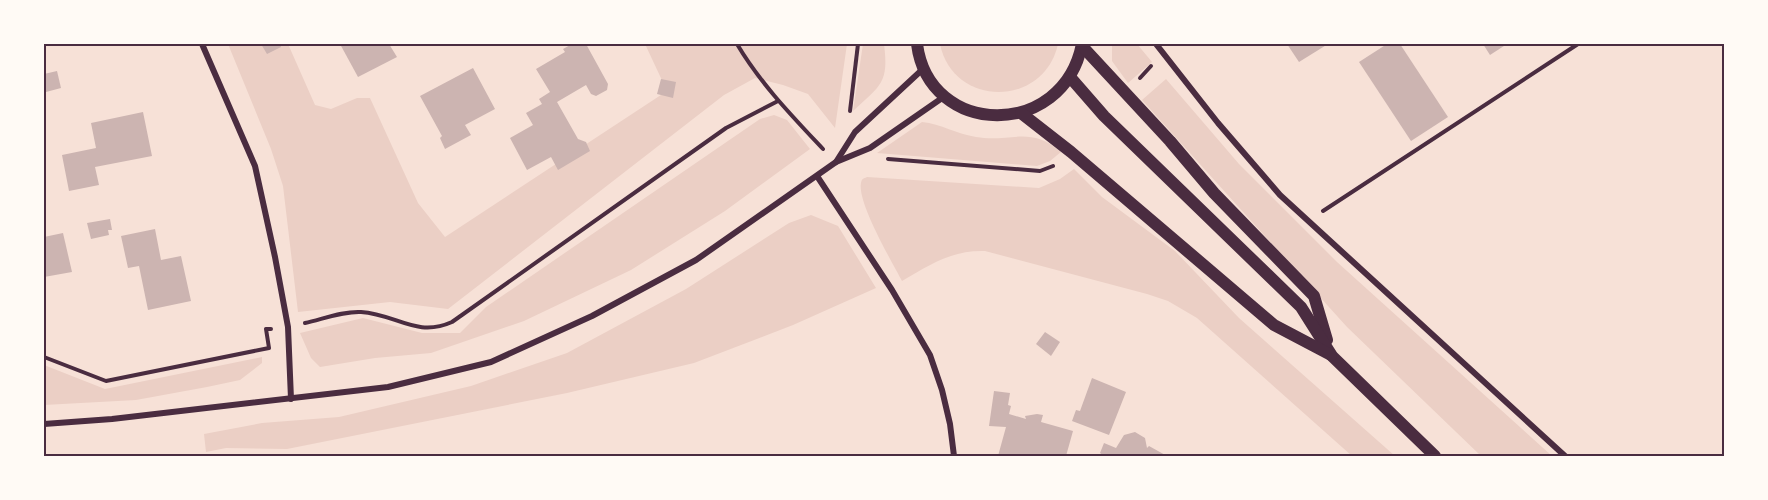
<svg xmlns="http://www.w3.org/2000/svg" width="1768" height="500" font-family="Montserrat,sans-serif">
  <rect width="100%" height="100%" fill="#f7e1d7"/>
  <g fill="#ebcfc5">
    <path d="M228 44H288L315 105 331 109 357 98H370L418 203 445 237 667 91 645 44H847L835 128 808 94 783 85 755 78 724 95 448 309 390 302 298 312 283 186 271 149Z"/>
    <path d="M863 44H884C889 83 881 85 853 111Z"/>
    <path d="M940 44H1058C1044 108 953 108 940 44Z"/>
    <path d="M1112 44H1137L1152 62 1128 83 1112 61Z"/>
    <path d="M1166 79 1239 164 1337 262 1552 456H1481L1347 327 1142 100Z"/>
    <path d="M774 115 787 120 810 149 725 211 631 270 524 321 431 353 375 358 320 367 311 358 300 333 363 318 422 333H460L486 307 760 119Z"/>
    <path d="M922 122C941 124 957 134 976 137 1010 143 1030 125 1061 152L1050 161 1037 166 877 153Z"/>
    <path d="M1074 169 1102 197 1175 251 1239 318 1395 456H1352L1197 318 1168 301 1147 294 985 251C951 250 930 265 902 281 892 262 857 202 861 183 862 178 863 179 867 177L1039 188 1060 179Z"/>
    <path d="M811 215 838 226 876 288 793 325 694 363 567 393 287 449 226 448 206 452 204 434 262 423 339 417 471 386 567 353 686 289 789 223Z"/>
    <path d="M262 357V363L240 380 207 387 136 400 44 405V365L105 389Z"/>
  </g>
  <g fill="#ccb4b1">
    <path d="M261 44H280L281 47 267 54Z"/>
    <path d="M340 44H389L397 57 358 77Z"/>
    <path d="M572 44H586L608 84 607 90 596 96 591 94 586 85 557 102 578 139 586 142 590 151 558 170 551 157 527 170 510 138 533 125 526 113 542 104 539 99 550 92 536 69 565 52 563 49Z"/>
    <path d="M1287 44H1328L1299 62Z"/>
    <path d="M1387 44H1400L1448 117 1411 141 1359 62Z"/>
    <path d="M1483 44H1507L1490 55Z"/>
    <path d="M473 68 495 109 465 125 471 135 445 149 440 138 442 136 420 96Z"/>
    <path d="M57 71 61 88 46 92 44 74Z"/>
    <path d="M661 79 676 82 673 98 657 94Z"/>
    <path d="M143 112 152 156 95 167 99 185 69 191 62 155 96 148 91 123Z"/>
    <path d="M110 219 112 230H108L109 235 91 239 87 223Z"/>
    <path d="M155 229 161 260 181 256 191 301 148 310 139 266 128 268 121 236Z"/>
    <path d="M63 233 72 272 44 277V237Z"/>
    <path d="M1045 332 1060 342 1051 356 1036 344Z"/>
    <path d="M1092 378 1126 392 1109 435 1072 421 1076 410 1080 411Z"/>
    <path d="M994 391 1010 393 1008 405 1011 406 1009 414 1026 419 1025 416 1037 414 1043 415 1041 422 1073 431 1066 456H998L1006 427 989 426Z"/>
    <path d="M1135 432 1145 438 1147 448 1149 446 1167 456H1104L1100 453 1104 443 1116 448 1124 435Z"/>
  </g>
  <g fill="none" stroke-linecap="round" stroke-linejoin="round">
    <g stroke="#4a2c40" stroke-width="4">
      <path d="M737 44C760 83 792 116 823 149"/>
      <path d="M1140 78 1151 66"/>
      <path d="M850 111 858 44"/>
      <path d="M888 159 1040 171 1053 166"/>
      <path d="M1323 211 1578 44"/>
      <path d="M305 323C323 319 343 311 361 312 396 314 416 338 452 322L726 128 778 101"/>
      <path d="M44 357 106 381 269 348 266 329H271"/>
    </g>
    <g stroke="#4a2c40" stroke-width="6">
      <path d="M202 44 255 166 275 257 288 327 291 399"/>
      <path d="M1156 44 1218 123 1280 195 1565 456"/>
      <path d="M836 162 855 132 924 68"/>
      <path d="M817 176 892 290 930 355 942 390 950 424 954 456"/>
      <path d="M44 424 112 419 388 387 491 362 592 316 696 260 836 162 870 148 945 96"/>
    </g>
    <g stroke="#4a2c40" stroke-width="12">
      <path d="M917 44C929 138 1063 140 1082 44"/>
      <path d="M1082 46 1170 141 1214 193 1314 296 1327 340"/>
      <path d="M1070 77 1104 116 1301 307 1332 356 1435 456"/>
      <path d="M1021 113 1071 152 1274 325 1331 355"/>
    </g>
  </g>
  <rect width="1768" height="500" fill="none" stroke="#fffaf5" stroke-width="90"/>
  <rect x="45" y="45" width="1678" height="410" fill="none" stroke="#4a2c40" stroke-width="2"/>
</svg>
